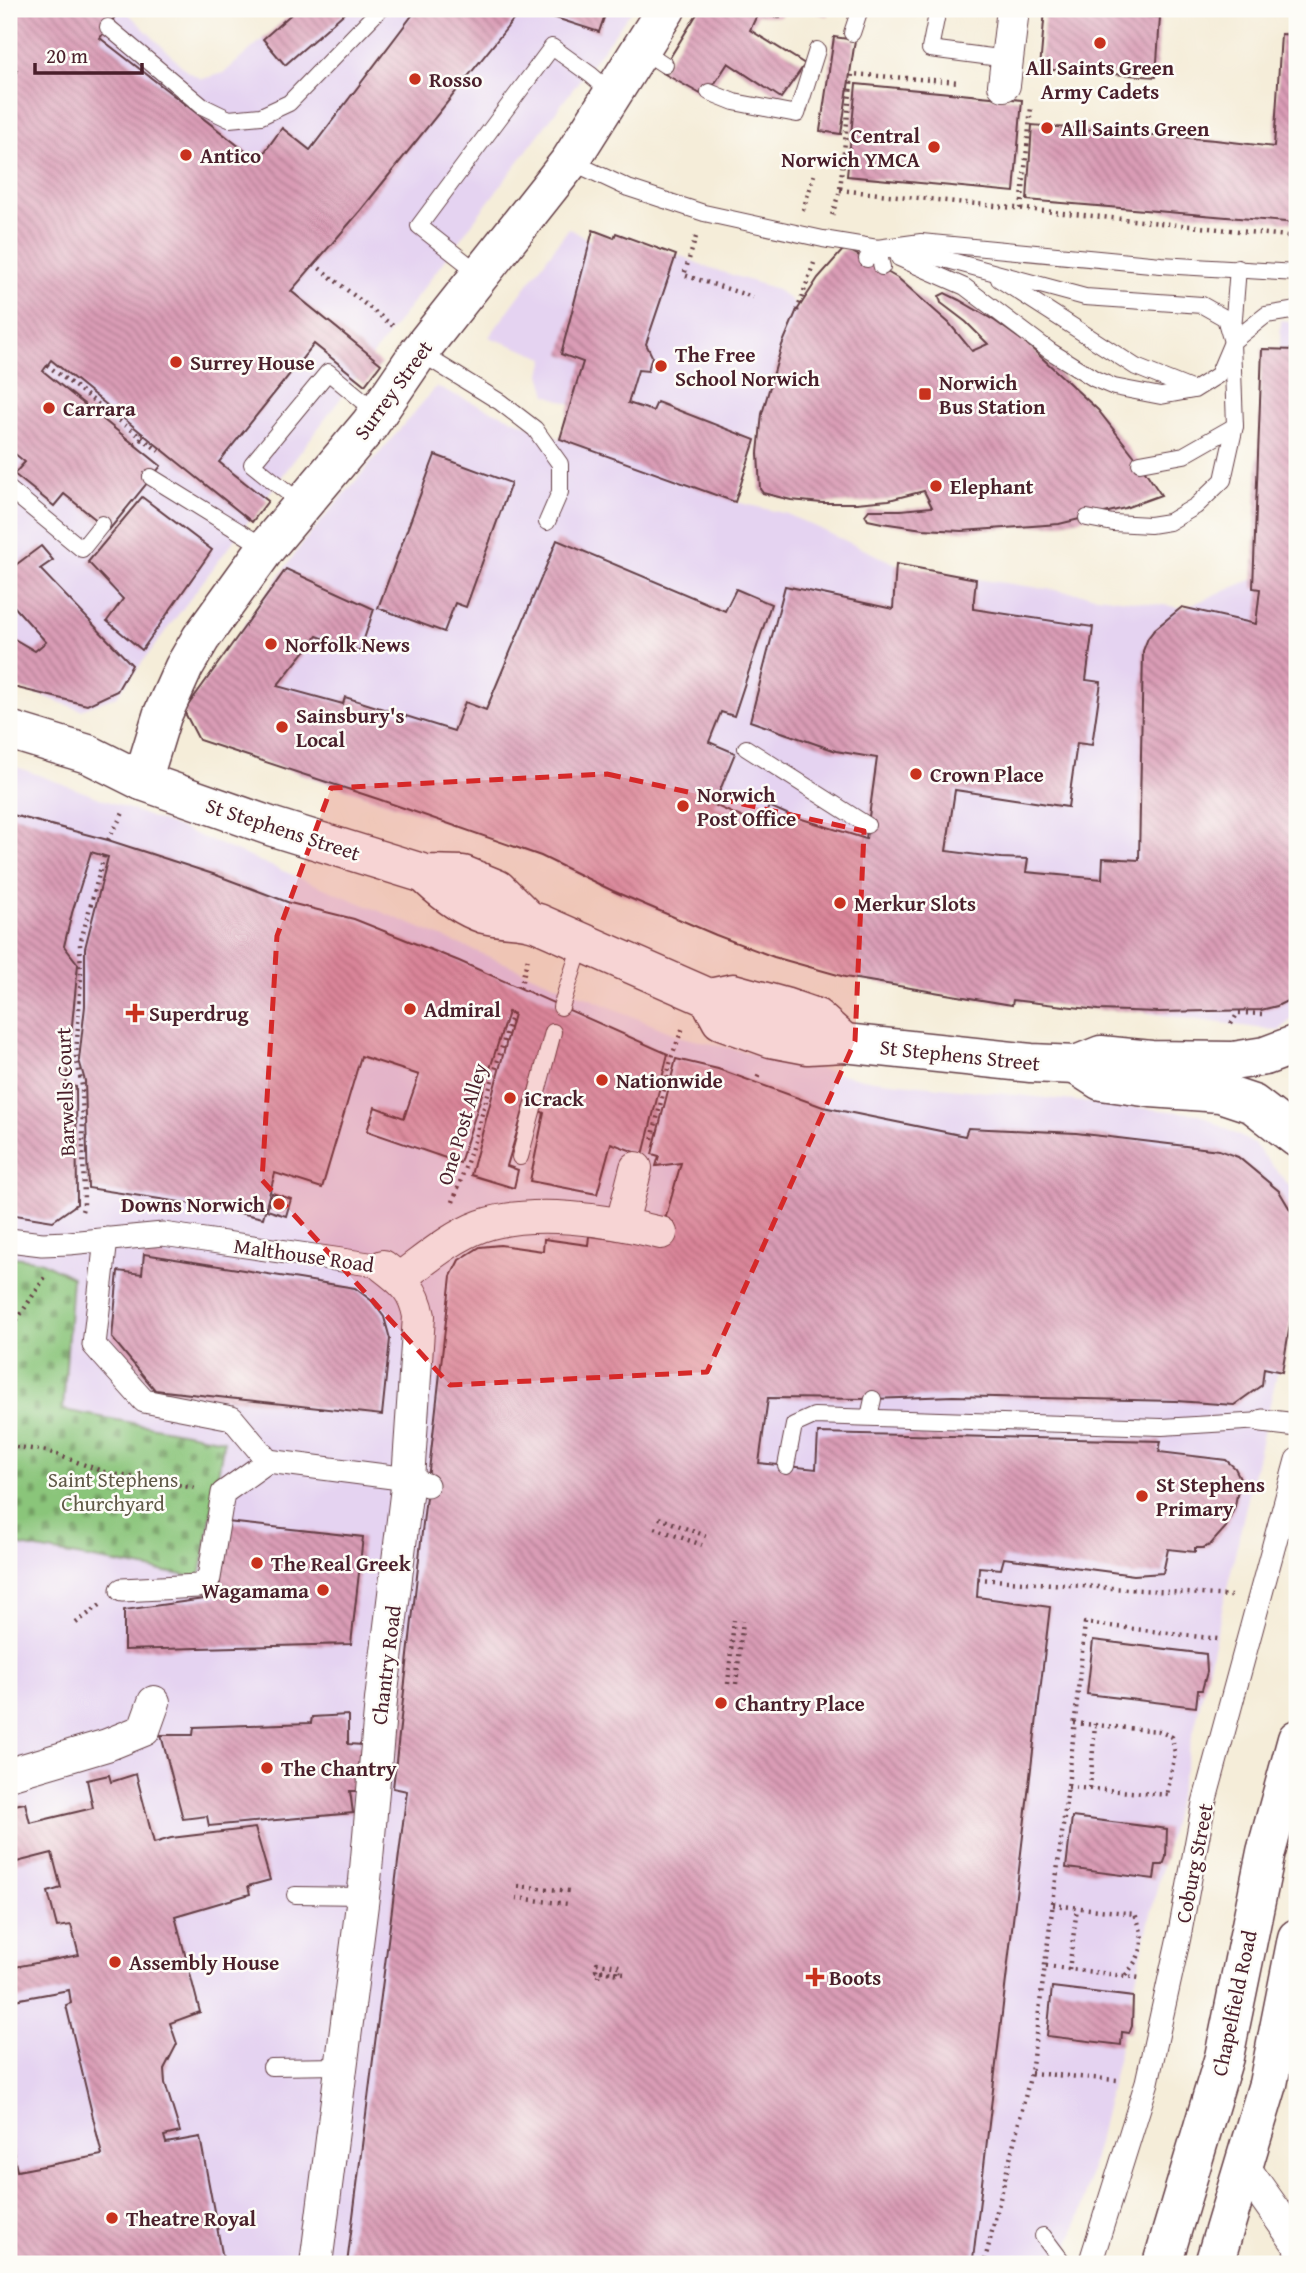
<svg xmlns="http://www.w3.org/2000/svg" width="1306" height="2273" font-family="'Gentium Book Plus',serif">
  <defs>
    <pattern id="cemetery-stones" width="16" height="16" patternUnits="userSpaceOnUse" patternTransform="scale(1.75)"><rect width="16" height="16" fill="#8ac57a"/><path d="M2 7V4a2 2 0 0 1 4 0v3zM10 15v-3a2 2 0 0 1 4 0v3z" fill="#739f64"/></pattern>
    <pattern id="building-back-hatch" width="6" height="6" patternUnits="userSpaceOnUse" patternTransform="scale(1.75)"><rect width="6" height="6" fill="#da9cb6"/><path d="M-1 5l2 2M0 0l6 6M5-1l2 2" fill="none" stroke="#b37f94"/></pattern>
  </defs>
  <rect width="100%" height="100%" fill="#fdfcf7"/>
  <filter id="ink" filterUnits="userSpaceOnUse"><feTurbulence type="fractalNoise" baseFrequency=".0143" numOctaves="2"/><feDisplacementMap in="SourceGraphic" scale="14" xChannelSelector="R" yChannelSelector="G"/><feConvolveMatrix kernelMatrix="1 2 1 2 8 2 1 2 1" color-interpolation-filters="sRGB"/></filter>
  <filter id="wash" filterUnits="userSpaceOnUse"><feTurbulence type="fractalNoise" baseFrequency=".00686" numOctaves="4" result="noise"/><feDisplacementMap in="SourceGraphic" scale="28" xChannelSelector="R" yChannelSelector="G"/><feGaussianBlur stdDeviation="1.57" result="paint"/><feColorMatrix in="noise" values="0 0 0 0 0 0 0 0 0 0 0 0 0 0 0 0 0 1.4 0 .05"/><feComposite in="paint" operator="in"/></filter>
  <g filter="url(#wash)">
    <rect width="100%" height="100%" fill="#f5edd9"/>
    <g fill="#e5d3f1">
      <path d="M9 9H124L188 72 202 79 224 73 297 9H633L117 696 81 710 9 684Z"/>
      <path d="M569 228 590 241 614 238 616 233 689 259 703 266 776 289 792 301 797 311 736 502 787 514 896 564 976 579 1184 608 1270 572 1281 320 1297 322V1014L1279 1031 846 971 609 878 199 740 184 711 304 541 436 387 560 439 571 404 547 395 541 374 545 358 489 337Z"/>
      <path d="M9 764 180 828 682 1037 863 1079 1199 1114 1254 1144 1297 1195V1288L1081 2214 1060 2264H9Z"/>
    </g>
    <path fill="url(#cemetery-stones)" stroke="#6a7252" stroke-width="2" d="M9 1256 40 1261 72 1277 63 1410 224 1440 200 1578 9 1544Z"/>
    <g id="blocks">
      <g fill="url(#building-back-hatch)">
        <path d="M21 9H113L118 12 100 38 258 161 282 128 310 150 417 9H522L361 210 291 291 381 364 365 385 314 344 219 462 268 501 252 522 51 360 43 371 161 466 109 530 64 494 54 506 14 474 25 462 9 449V83L17 71 9 65V26Z"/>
        <path d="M297 9H349L285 65 263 39Z"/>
        <path d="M528 9H607L599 32Z"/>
        <path d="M700 9H783L780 17 757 15 750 30 805 64 781 98 728 63 706 97 661 72Z"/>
        <path d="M805 9H830L827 16Z"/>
        <path d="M1045 9 1160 17 1156 77 1040 69Z"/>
        <path d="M1281 34 1297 35V223L1027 200 1032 125 1215 140 1274 147Z"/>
        <path d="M834 37 855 40 841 134 820 131Z"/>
        <path d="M856 84 1022 100 1014 192 847 176Z"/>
        <path d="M593 230 614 238 616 233 676 255 646 344 652 356 648 371 638 370 628 403 653 411 657 402 755 440 735 502 560 439 583 362 561 354Z"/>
        <path d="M847 249 899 279 949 323 972 351 988 344 966 322 941 303 939 296 945 293 959 300 995 321 1027 344 1098 410 1139 462 1161 495 1125 508 1059 524 962 531 923 529 882 523 868 520 865 515 869 510H901L932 507 924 491 889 500 856 503H822L791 500 763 493 760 489 758 453 762 414 782 345 796 312 818 278 842 251Z"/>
        <path d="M1262 349 1297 350V996L1277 1006 1261 1010 1159 1012 1098 1010 1013 1000 1012 1005 845 977 774 957 716 935 613 891 541 856 378 799 199 740 184 711 286 569 374 609 360 651 317 636 277 686 343 704 345 697 454 731 465 702 486 710 557 540 725 611 736 589 771 604 734 716 721 712 709 742 735 753 714 805 761 826 769 806 789 815 866 839 877 758 836 751 750 721 785 586 893 609 896 564 976 579 973 609 1093 627 1086 680 1101 682 1092 745 1077 743 1068 807 955 790 946 851 1001 858 1028 859 1026 872 1102 879 1103 858 1139 860 1143 651 1148 638 1155 629 1182 607 1256 624 1260 589 1253 588Z"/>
        <path d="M435 455 511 483 466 607 455 603 444 632 378 608Z"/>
        <path d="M142 497 212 550 142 650 107 621 123 599 88 562Z"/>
        <path d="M41 546 53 560 40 569 132 665 117 691 87 705 9 686V636L35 651 46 642 11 603 9 606V570Z"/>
        <path d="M9 814 108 840 216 875 290 903 354 919 459 961 668 1054 643 1155 611 1143 597 1194 530 1181 544 1113 540 1111 547 1030 507 1166 518 1170 514 1188 471 1175 514 1014 508 1012 460 1163 367 1131 375 1107 404 1118 419 1075 361 1056 322 1188 275 1173 263 1218 212 1207 88 1188 85 1081 79 1060 85 1006V948L108 857 91 852 72 913 64 946 78 964 66 1086 76 1087 77 1204 53 1221 9 1214Z"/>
        <path d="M676 1059 718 1069 823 1107 965 1136 968 1128 1076 1133 1219 1150 1238 1157 1279 1191 1297 1221V1283L1282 1372 1264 1368 1262 1385 1234 1405 1176 1401 953 1396 873 1399 768 1398 759 1463 816 1469 818 1433 1161 1441 1159 1452 1226 1460 1235 1468 1240 1478 1235 1506 1226 1527 1210 1545 1203 1548H1195V1552L1168 1549 1163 1573 1134 1575 1004 1558 1001 1569 979 1567 977 1597 1050 1607 973 2259 997 2261 996 2264H347L407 1791 393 1788 451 1276 459 1260 480 1247 500 1245 543 1251 544 1239 588 1245 589 1236 658 1245 681 1163 656 1166 659 1156 652 1154Z"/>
        <path d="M272 1193 291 1199 286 1216 267 1210Z"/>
        <path d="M144 1254 355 1288 372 1301 384 1317 390 1339 382 1415 155 1390 112 1338 118 1271 142 1274Z"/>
        <path d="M227 1522 363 1537 351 1644 124 1650V1610L218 1597Z"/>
        <path d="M1093 1640 1206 1654 1207 1672 1202 1690H1198L1196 1707 1087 1694Z"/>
        <path d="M348 1715V1744L363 1745 365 1791H350L353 1813 209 1826 207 1816 183 1819 161 1735H193L194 1727 311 1723 312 1717Z"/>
        <path d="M136 1774 154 1843 171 1838 255 1828 270 1880 248 1886 250 1894 175 1916 200 2012 170 2023 177 2044 164 2069 165 2083 180 2132 164 2136 166 2143 200 2137 224 2264H9V2133L17 2171 102 2155 66 2005 71 2003 69 1990 9 2001V1968L79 1955 71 1925 57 1927 48 1892 61 1888 52 1853 9 1864V1806L25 1803 30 1823 93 1808 87 1780 109 1775 111 1782Z"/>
        <path d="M1072 1817 1167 1829 1166 1857 1163 1865H1156L1154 1879 1066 1868Z"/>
        <path d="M1052 1987 1133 1997 1132 2025 1129 2033 1122 2032 1121 2045 1047 2036Z"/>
      </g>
    </g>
  </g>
  <g filter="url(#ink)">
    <use href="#blocks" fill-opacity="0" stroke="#643e45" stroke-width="2"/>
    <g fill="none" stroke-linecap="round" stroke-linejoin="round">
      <g stroke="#643e45" stroke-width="18">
        <g id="service">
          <path d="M938 9 930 49 1007 59"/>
          <path d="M108 27 202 106 229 119 261 116 289 103 380 9"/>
          <path d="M852 33 860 9"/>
          <path d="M642 50 665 65"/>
          <path d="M709 92 734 102 797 114 817 50"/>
          <path d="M570 161 628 188 704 213 823 239 944 259 1085 297 1202 305 1225 318 1232 342"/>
          <path d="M877 248 882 267"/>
          <path d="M899 258 965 287 1050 351 1095 379 1114 387 1161 396 1194 390 1218 375 1232 342 1266 315 1297 310"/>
          <path d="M867 259 877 248 921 242 1161 265 1297 273"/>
          <path d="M480 274 419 226 552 47 591 75 613 94"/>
          <path d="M999 279 1136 367 1191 389"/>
          <path d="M419 352 500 402 535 429 560 464V492L547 522"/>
          <path d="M1140 463 1184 455 1235 426"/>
          <path d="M151 477 266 548"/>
          <path d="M9 489 82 549 102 524"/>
          <path d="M302 504 252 464 328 372 378 413"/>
          <path d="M1087 518 1113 523 1150 525 1169 522 1196 506 1223 480 1235 426 1232 342 1238 268"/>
          <path d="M746 748 867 825"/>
          <path d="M561 1007 582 942"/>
          <path d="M520 1157 553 1032"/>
          <path d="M869 1417 873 1399"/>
          <path d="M786 1466 794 1425 814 1416 1162 1427 1262 1421"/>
          <path d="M295 1895 363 1896"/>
          <path d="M271 2067 341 2066"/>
          <path d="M1043 2236 1064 2264"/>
        </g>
      </g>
      <g stroke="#643e45" stroke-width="25">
        <g id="pedestrian">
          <path d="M106 1239 94 1345 144 1401 232 1418 268 1461 223 1493 209 1578 198 1586 122 1590"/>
          <path d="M9 1240 42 1244 69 1243 163 1234 383 1266"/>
          <path d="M1262 1421 1297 1425"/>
          <path d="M268 1461 408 1479 427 1485"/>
          <path d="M1090 2264 1147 2082 1179 1937 1204 1803 1297 1460"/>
        </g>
      </g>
      <g stroke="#643e45" stroke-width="34">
        <g id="minor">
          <path d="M1004 85 1013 9"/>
          <path d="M622 1223 636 1168"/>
          <path d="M400 1278C425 1260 451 1237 481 1226 533 1208 609 1220 661 1233"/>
          <path d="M9 1774 107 1745 144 1730 154 1702"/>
          <path d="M1243 2166 1297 2242"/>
          <path d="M316 2264 365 1881 381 1700 408 1479 419 1316C414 1290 404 1282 383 1266"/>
        </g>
      </g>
      <g stroke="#643e45" stroke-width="41">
        <g id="tertiary">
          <path d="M9 730 88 754 142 781 273 827 425 874 463 875 497 889 527 919"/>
          <path d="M142 781 162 716 184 667 201 638 266 548 370 424 419 352 570 161 666 9"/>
          <path d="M429 878C445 893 463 907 484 914 502 919 521 917 538 923L709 998 733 993 784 1007 816 1018 844 1043"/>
          <path d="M709 998 721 1020 771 1038 808 1045 844 1043 1031 1063 1076 1065 1101 1055 1151 1060 1233 1061 1265 1056 1297 1044"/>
          <path d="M1076 1065 1101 1081 1151 1088 1220 1093 1253 1104 1297 1138"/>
        </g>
      </g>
      <g stroke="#643e45" stroke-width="41">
        <g id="primary">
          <path d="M1162 2264 1224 2057 1266 1852 1297 1739"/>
          <path d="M1214 2264 1268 2084 1297 1938"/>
        </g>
      </g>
      <g stroke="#643e45" stroke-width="4.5" stroke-dasharray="2 5" stroke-linecap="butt">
        <path d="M840 190 1297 237"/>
        <path d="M1021 209 1031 107"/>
        <path d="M803 210 814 175"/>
        <path d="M832 215 840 190 852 74 959 82"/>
        <path d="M696 237 684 275 753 297"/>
        <path d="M314 264 393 326"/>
        <path d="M797 311 814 263"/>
        <path d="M47 365 159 451"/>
        <path d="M134 444 143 438"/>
        <path d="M108 840 123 813"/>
        <path d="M520 988 528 958"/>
        <path d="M1231 1024 1238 1013 1265 1014"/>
        <path d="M755 1084 760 1072"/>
        <path d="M652 1139 672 1056 683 1027"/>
        <path d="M453 1202 471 1151 512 1013"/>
        <path d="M82 1211 84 1205 82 1086 76 1056 81 977 80 944 104 856"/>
        <path d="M9 1332 47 1274"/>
        <path d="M9 1446 47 1451 107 1473 195 1488"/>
        <path d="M659 1518 706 1536"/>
        <path d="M655 1528 702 1545"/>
        <path d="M978 1579 1231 1596"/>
        <path d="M76 1623 100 1605"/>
        <path d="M728 1684 734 1620"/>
        <path d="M736 1684 743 1621"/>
        <path d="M1074 1723 1159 1731 1172 1737 1175 1753 1167 1795"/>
        <path d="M1068 1787 1169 1795"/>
        <path d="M1090 1788 1095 1724"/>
        <path d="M518 1886 569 1891"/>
        <path d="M516 1898 568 1904"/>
        <path d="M1053 1905 1135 1914C1147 1943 1143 1953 1125 1976"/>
        <path d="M1046 1966 1140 1978"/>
        <path d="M1069 1970 1077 1908"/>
        <path d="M598 1977 599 1971 619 1974 620 1966 597 1963 596 1970 624 1973"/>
        <path d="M1031 2073 1117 2080"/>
        <path d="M985 2260 1031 2073 1068 1787 1085 1623 1218 1639"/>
      </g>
      <use href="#service" stroke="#fff" stroke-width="16"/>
      <use href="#pedestrian" stroke="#fff" stroke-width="23"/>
      <use href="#minor" stroke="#fff" stroke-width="32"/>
      <use href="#tertiary" stroke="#fff" stroke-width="38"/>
      <use href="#primary" stroke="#fff" stroke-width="38"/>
    </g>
  </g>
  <path fill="#d62828" fill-opacity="0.2" stroke="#d62828" stroke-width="5" stroke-dasharray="14 9" stroke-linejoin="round" d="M607 774 864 831 855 1041 707 1372 450 1385 262 1180 277 936 331 788Z"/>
  <g fill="#c8321e" stroke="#fdfcf7" stroke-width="2.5">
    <circle cx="1100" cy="43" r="7"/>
    <circle cx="415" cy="79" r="7"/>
    <circle cx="1047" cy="128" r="7"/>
    <circle cx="934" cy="147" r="7"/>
    <circle cx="186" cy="155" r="7"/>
    <circle cx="176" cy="362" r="7"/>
    <circle cx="661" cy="366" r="7"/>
    <rect x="918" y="387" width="14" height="14" rx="3.5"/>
    <circle cx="49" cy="408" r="7"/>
    <circle cx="936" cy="486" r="7"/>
    <circle cx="271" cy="644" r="7"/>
    <circle cx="282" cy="727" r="7"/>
    <circle cx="916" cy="774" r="7"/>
    <circle cx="683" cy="806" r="7"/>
    <circle cx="840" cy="903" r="7"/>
    <circle cx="410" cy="1009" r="7"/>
    <path d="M131.5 1002.5h7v7h7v7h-7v7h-7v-7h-7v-7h7z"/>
    <circle cx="602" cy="1080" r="7"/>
    <circle cx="510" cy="1098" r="7"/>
    <circle cx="279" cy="1204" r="7"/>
    <circle cx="1142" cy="1496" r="7"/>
    <circle cx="257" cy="1563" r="7"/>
    <circle cx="323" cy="1590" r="7"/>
    <circle cx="721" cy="1703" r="7"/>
    <circle cx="267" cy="1768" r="7"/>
    <circle cx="115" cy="1962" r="7"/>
    <path d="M811.5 1966.5h7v7h7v7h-7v7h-7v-7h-7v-7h7z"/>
    <circle cx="112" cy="2218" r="7"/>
  </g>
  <g text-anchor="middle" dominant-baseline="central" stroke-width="5" stroke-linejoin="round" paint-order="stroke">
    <g font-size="21" font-weight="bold" fill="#4a1f2b" stroke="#fdfcf7" text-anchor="start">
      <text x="1100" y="67" text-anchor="middle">All Saints Green<tspan x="1100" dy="24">Army Cadets</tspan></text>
      <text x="429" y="79">Rosso</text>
      <text x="1061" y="128">All Saints Green</text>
      <text x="920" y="135" text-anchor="end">Central<tspan x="920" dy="24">Norwich YMCA</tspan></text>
      <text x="200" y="155">Antico</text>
      <text x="675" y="354">The Free<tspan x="675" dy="24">School Norwich</tspan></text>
      <text x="190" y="362">Surrey House</text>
      <text x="939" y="382">Norwich<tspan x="939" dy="24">Bus Station</tspan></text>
      <text x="63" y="408">Carrara</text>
      <text x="950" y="486">Elephant</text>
      <text x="285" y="644">Norfolk News</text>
      <text x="296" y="715">Sainsbury's<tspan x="296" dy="24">Local</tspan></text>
      <text x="930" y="774">Crown Place</text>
      <text x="697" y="794">Norwich<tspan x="697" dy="24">Post Office</tspan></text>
      <text x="854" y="903">Merkur Slots</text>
      <text x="424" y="1009">Admiral</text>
      <text x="149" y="1013">Superdrug</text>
      <text x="616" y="1080">Nationwide</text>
      <text x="524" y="1098">iCrack</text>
      <text x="265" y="1204" text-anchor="end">Downs Norwich</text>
      <text x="1156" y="1484">St Stephens<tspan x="1156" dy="24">Primary</tspan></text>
      <text x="271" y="1563">The Real Greek</text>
      <text x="309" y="1590" text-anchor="end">Wagamama</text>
      <text x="735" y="1703">Chantry Place</text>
      <text x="281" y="1768">The Chantry</text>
      <text x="129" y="1962">Assembly House</text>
      <text x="829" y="1977">Boots</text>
      <text x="126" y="2218">Theatre Royal</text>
    </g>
    <g font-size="21" fill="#4a1f2b" stroke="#fdfcf7">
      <text transform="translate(393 390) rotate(-54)">Surrey Street</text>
      <text transform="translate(283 829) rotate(18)">St Stephens Street</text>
      <text transform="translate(960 1055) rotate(6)">St Stephens Street</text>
      <text transform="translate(65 1092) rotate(-92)">Barwells Court</text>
      <text transform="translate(462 1124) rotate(-73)">One Post Alley</text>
      <text transform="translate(304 1255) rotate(8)">Malthouse Road</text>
      <text transform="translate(386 1665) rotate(-83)">Chantry Road</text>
      <text transform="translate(1194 1863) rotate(-79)">Coburg Street</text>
      <text transform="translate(1234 2003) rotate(-78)">Chapelfield Road</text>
    </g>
    <g font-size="21" fill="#605947" stroke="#fdfcf7">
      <text x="113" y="1479">Saint Stephens<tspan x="113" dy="24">Churchyard</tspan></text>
    </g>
  </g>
  <rect width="1306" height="2273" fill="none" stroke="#fdfcf7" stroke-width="35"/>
  <path d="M35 63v10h107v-10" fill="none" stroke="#4a1f2b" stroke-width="3.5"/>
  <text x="46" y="63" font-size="21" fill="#4a1f2b" stroke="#fdfcf7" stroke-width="5" paint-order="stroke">20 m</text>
</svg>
